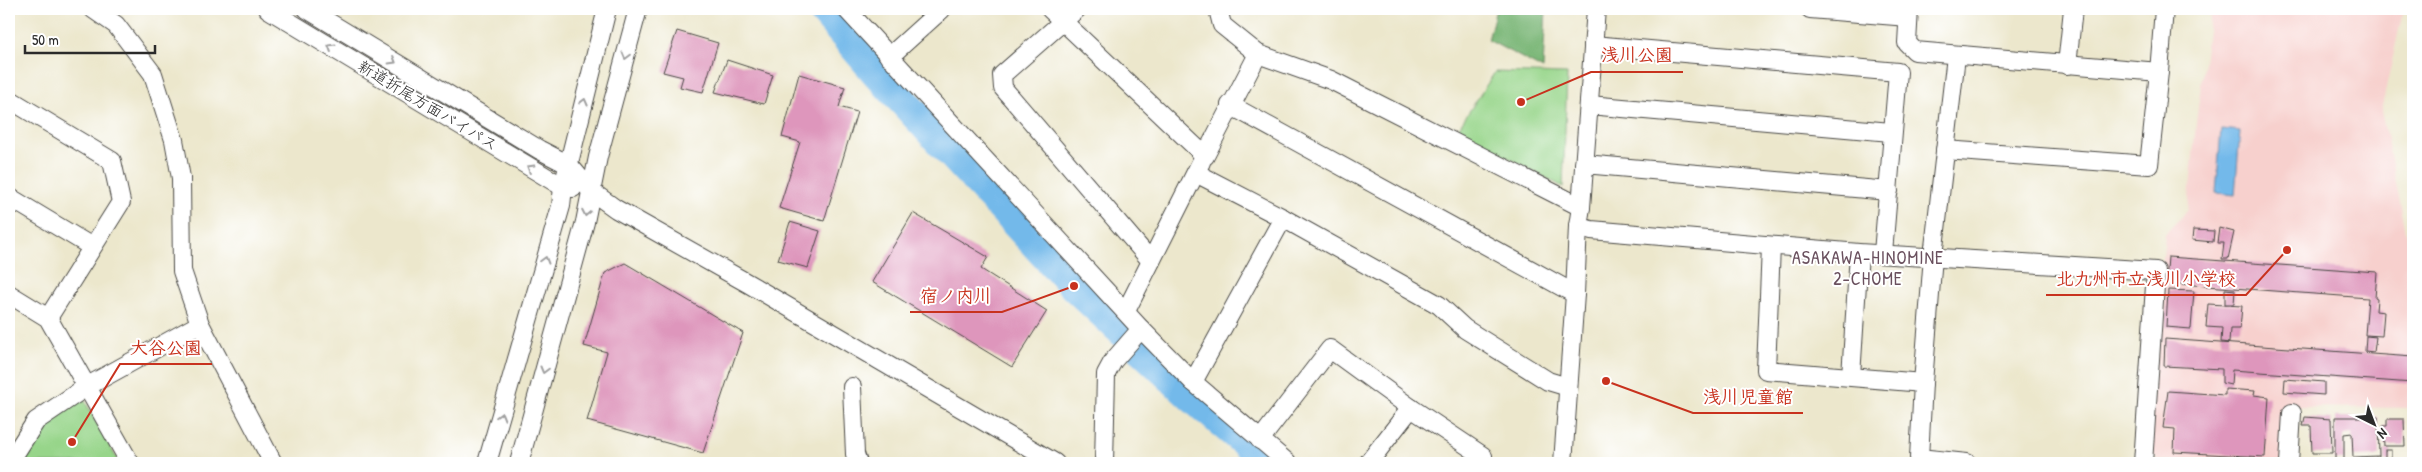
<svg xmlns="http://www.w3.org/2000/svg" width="2422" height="472" font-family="'Patrick Hand','Klee One',sans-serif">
  <rect width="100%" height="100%" fill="#fff"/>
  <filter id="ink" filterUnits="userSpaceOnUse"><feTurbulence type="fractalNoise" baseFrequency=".02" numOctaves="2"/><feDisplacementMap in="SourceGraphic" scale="10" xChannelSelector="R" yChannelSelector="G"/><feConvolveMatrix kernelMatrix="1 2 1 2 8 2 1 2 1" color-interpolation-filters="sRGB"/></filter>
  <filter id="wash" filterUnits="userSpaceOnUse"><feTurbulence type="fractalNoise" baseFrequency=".0096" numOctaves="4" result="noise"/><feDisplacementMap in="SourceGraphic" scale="20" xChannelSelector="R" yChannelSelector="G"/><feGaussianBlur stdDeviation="1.12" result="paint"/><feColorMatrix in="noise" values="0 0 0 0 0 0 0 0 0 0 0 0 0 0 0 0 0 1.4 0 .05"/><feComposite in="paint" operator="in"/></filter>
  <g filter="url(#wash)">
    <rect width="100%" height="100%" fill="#ece7cc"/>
    <path fill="#f7d0cd" d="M2211 9H2402V16L2381 111 2413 265V408L2286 407 2281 463H2204L2158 460 2148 443 2165 234 2188 210 2196 123Z"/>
    <g fill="#97d58a" stroke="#61805a">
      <path d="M1495 72 1567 74 1563 187 1457 130Z"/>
      <path d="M83 398 117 459 114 463H22L46 425Z"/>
    </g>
    <path fill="#79b676" stroke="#527050" d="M1496 9H1546L1543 69 1488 40Z"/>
    <path fill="#73b9ea" stroke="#4f728a" d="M2221 129 2240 131 2235 195 2216 193Z"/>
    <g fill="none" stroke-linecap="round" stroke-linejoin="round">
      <path stroke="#73b9ea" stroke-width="31" d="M822 9 875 71 1074 286 1192 397 1269 463"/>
    </g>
    <g id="blocks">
      <g fill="#de96bc">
        <path d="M677 31 718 43 703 92 680 87 683 77 663 72Z"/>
        <path d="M727 60 773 75 764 104 715 92Z"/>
        <path d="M799 74 845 87 839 107 857 112 824 221 779 208 800 142 782 137Z"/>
        <path d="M913 213 988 257 981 269 1047 311 1012 367 872 282Z"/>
        <path d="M790 222 820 231 808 268 778 260Z"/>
        <path d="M2219 228 2234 232 2228 259H2222L2224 243H2217Z"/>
        <path d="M2193 230 2214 231 2213 242 2192 240Z"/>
        <path d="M2168 257 2377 272 2375 298 2377 299 2376 311 2384 312 2382 336 2365 335 2368 298 2166 283Z"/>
        <path d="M625 263 743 333 703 453 587 421 607 352 584 346 605 273Z"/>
        <path d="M2225 289 2235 290 2234 304H2225Z"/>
        <path d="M2168 290 2194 291 2191 329 2166 327Z"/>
        <path d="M2208 304 2242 306 2240 329H2230L2229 343 2221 342 2222 328 2206 327Z"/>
        <path d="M2366 336 2376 337 2374 352 2365 351Z"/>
        <path d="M2165 339 2413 357V383L2232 370 2231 385 2222 383V369L2164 366Z"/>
        <path d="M2285 379 2324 382V395L2284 392Z"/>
        <path d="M2225 389 2255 391 2254 395 2269 397 2265 457 2174 452 2175 429 2163 428 2168 391 2225 395Z"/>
        <path d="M2305 417 2331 419 2332 453H2312L2311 426H2303Z"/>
        <path d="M2335 417H2378L2379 456 2353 457 2352 433 2344 434V460H2335Z"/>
        <path d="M2387 419H2404L2405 446H2384L2383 426H2387Z"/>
        <rect x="2385" y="450" width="6" height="11"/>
      </g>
    </g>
  </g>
  <g filter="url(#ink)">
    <use href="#blocks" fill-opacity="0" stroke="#484743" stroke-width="1"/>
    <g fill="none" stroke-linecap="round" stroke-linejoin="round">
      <g stroke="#484743" stroke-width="20">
        <g id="minor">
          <path d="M93 9 116 25 153 74 174 140 181 178 182 271 200 324 273 463"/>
          <path d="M268 9 563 187 573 188"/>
          <path d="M307 9 540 150 569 165 591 191 616 209 749 284 1055 463"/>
          <path d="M846 9 1141 329 1193 382 1288 463"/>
          <path d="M1050 9 1205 156 1258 54"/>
          <path d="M1077 9 1002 75 1003 88 1151 261"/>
          <path d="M1218 9 1222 25 1258 54 1331 80 1581 207"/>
          <path d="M1810 9 1908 17"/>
          <path d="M1909 9 1907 43 1915 51 2159 72 2164 9"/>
          <path d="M1593 45 1898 72 1883 253"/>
          <path d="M889 57 942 9"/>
          <path d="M2067 65 2073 9"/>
          <path d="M9 99 112 161 121 202 48 318"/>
          <path d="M1230 105 1575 294"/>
          <path d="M1589 105 1891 132"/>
          <path d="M1945 150 2149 165 2159 72"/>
          <path d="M1584 164 1889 191"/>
          <path d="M1196 173 1283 218 1439 305 1465 329 1548 381 1568 387"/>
          <path d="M9 197 92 247"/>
          <path d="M1578 226 1591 230 1859 253 2156 271 2143 463"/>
          <path d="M1771 246 1766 370 1923 383 1933 256 1956 56"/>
          <path d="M9 294 48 318 130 463"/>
          <path d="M1126 311 1201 162"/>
          <path d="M1851 376 1859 253"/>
          <path d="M1193 382 1283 218"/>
          <path d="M1923 383 1919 458 1967 463"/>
          <path d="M852 387 855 454 858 463"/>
          <path d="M1260 440 1330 349 1411 408 1483 456"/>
          <path d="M9 463 36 421 86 387 200 324"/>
          <path d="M487 463 561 206 563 187 607 9"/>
          <path d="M519 463 585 222 598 157 638 9"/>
          <path d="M1104 463 1106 374 1113 361 1141 329"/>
          <path d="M1368 463 1411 408"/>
          <path d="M1563 463 1575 294 1578 226 1581 207 1596 9"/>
          <path d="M2289 463 2292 413"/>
        </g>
      </g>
      <use href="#minor" stroke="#fff" stroke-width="18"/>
    </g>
    <defs><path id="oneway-chevron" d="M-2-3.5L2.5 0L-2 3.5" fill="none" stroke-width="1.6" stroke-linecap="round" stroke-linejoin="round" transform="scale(1.25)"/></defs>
    <g stroke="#a0a0a0">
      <use href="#oneway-chevron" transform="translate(331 47) rotate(-149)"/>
      <use href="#oneway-chevron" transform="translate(626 56) rotate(105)"/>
      <use href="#oneway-chevron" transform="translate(393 61) rotate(31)"/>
      <use href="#oneway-chevron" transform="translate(584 102) rotate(-76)"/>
      <use href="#oneway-chevron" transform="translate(530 168) rotate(-149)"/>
      <use href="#oneway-chevron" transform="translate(586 213) rotate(101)"/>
      <use href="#oneway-chevron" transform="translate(545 260) rotate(-74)"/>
      <use href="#oneway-chevron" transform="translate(544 370) rotate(105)"/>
      <use href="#oneway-chevron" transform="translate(501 416) rotate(-74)"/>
    </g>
  </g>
  <g text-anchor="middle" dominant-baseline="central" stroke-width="4" stroke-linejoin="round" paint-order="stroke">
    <g font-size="16" fill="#2b2b2b" stroke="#fff">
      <text transform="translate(428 105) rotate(31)">新道折尾方面バイパス</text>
    </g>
    <g font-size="18" letter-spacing="1" fill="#6a505e" stroke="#fff">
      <text x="1868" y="257">ASAKAWA-HINOMINE<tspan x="1868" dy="21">2-CHOME</tspan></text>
    </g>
  </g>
  <path fill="none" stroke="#c8321e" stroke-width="2" d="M1521 102L1591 72H1683M2287 250L2246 295H2046M1074 286L1002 312H910M72 442L120 364H212M1606 381L1693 413H1803"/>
  <g fill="#c8321e" stroke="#fff" stroke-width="2">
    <circle cx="1521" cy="102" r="5"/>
    <circle cx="2287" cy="250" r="5"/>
    <circle cx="1074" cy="286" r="5"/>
    <circle cx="72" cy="442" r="5"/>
    <circle cx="1606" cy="381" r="5"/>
  </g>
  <g font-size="18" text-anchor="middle" font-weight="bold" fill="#c8321e" stroke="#fff" stroke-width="4" stroke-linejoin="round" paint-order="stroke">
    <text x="1637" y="61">浅川公園</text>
    <text x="2146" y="285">北九州市立浅川小学校</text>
    <text x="956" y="302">宿ノ内川</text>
    <text x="166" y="354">大谷公園</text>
    <text x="1748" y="403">浅川児童館</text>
  </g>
  <rect width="2422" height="472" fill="none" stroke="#fff" stroke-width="30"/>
  <g transform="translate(2374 424) rotate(138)" stroke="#ffffff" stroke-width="4" paint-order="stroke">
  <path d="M0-4L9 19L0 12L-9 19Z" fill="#2b2b2b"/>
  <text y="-8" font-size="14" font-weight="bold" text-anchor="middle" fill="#2b2b2b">N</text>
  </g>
  <path d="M25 45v8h130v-8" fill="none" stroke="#2b2b2b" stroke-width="2.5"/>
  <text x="32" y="45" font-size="15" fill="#2b2b2b" stroke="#ffffff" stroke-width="4" paint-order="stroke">50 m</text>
</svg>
